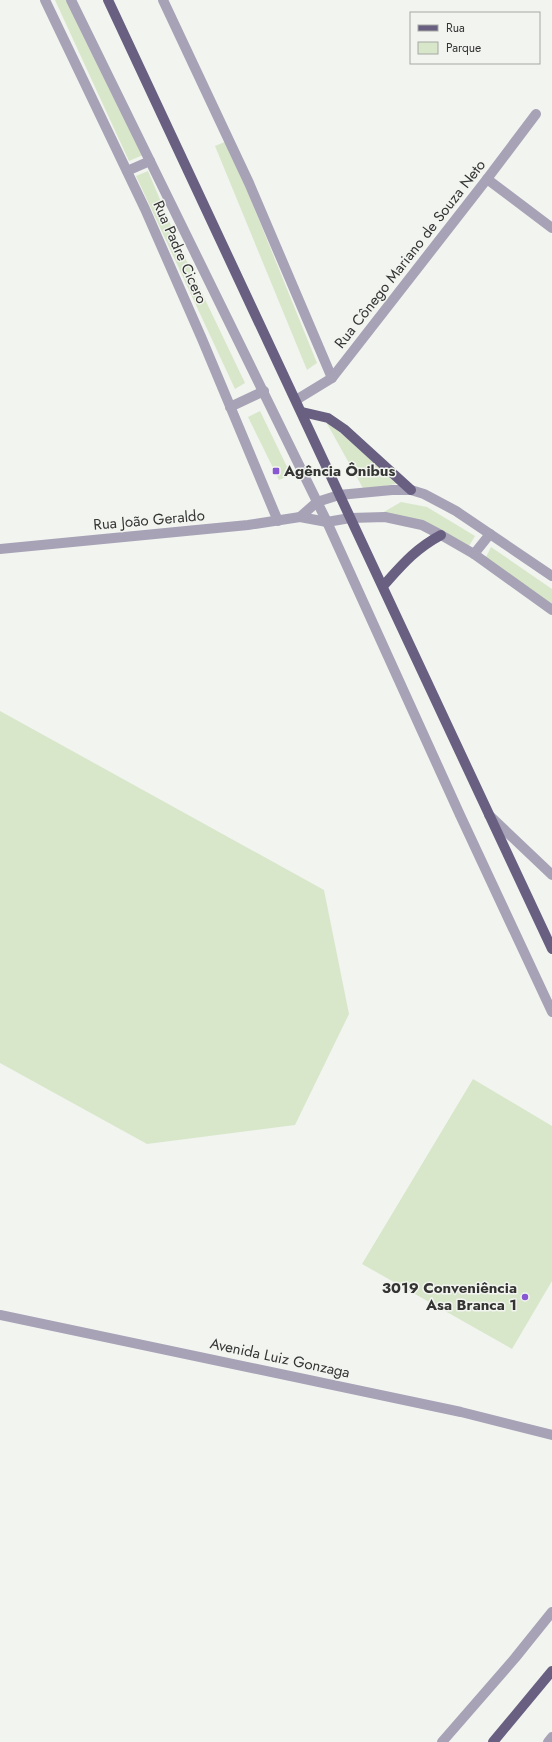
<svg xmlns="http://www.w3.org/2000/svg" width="552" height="1742" font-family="Jost,sans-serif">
  <rect width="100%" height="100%" fill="#f2f4f0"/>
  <g fill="#d8e7ca">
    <path d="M55 0H72L143 155 129 161Z"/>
    <path d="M227 141 317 363 307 370 215 146Z"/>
    <path d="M148 171 180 247 245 383 235 389 136 176Z"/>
    <path d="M260 411 291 475 279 480 248 417Z"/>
    <path d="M325 420 400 483 364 490Z"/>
    <path d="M401 502 427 507 475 536 469 546 382 513Z"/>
    <path d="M491 547 552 589V608L484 561Z"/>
    <path d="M0 711 324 890 349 1014 295 1125 147 1144 0 1063Z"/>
    <path d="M473 1079 552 1126V1281L512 1349 362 1264Z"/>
  </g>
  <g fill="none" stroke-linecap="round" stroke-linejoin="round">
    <g stroke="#a7a2b6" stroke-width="10">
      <path d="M45 0 145 209 202 339 278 521"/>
      <path d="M71 0 327 522 460 815 552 1012"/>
      <path d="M163 0 249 183 332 378"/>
      <path d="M127 171 150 161"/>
      <path d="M487 179 552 228"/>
      <path d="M296 400 332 378 487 179 536 114"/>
      <path d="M230 407 264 391"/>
      <path d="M300 517 317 502 339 495 392 490H411L424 494 456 511 552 576"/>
      <path d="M0 549 248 525 300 517 327 522 350 518 385 517 422 525 441 535 474 554 552 610"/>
      <path d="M474 554 490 534"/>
      <path d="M489 815 552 875"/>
      <path d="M0 1315 461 1412 552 1435"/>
      <path d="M442 1742 515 1658 552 1612"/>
      <path d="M548 1742 552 1737"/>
    </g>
    <g stroke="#695f81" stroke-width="10">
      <path d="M108 0 552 949"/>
      <path d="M302 412 328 418 344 429 411 490"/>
      <path d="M383 586C402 565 415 549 441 535"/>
      <path d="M493 1742 552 1671"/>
    </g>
  </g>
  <g fill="#8758d1" stroke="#f2f4f0" stroke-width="1.5">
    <rect x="272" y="467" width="8" height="8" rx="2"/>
    <circle cx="525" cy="1297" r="4"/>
  </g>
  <g text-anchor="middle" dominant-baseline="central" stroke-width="3" stroke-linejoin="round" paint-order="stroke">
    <g font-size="15" fill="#343533" stroke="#f2f4f0">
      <text transform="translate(180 252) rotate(66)">Rua Padre Cicero</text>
      <text transform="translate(410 254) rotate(-52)">Rua Cônego Mariano de Souza Neto</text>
      <text transform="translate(149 520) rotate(-5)">Rua João Geraldo</text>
      <text transform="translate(280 1358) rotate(12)">Avenida Luiz Gonzaga</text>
    </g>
    <g font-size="15" font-weight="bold" fill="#343533" stroke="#f2f4f0" text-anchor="start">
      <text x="284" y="471">Agência Ônibus</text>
      <text x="517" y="1288" text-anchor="end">3019 Conveniência<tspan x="517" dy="17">Asa Branca 1</tspan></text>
    </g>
  </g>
  <rect x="410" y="12" width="130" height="52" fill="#f2f4f0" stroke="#a6a8a4"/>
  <rect x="418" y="25" width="20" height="6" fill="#695f81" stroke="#a6a8a4"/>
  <text x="446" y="32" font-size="12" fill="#343533">Rua</text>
  <rect x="418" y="42" width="20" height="12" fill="#d8e7ca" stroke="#a6a8a4"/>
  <text x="446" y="52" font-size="12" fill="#343533">Parque</text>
</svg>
